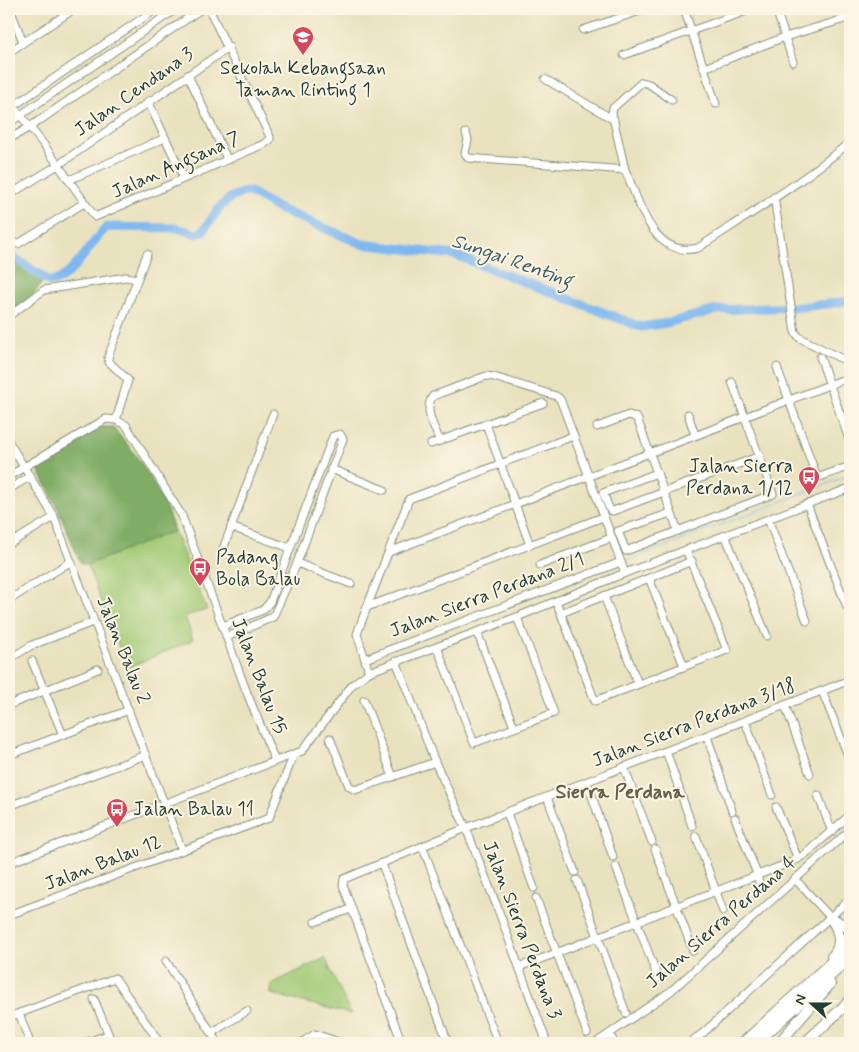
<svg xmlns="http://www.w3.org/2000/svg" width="859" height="1052" font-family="Mynerve,sans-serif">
  <rect width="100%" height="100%" fill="#fcf5e5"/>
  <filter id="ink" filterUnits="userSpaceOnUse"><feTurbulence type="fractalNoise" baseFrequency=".02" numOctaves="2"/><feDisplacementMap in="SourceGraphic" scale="10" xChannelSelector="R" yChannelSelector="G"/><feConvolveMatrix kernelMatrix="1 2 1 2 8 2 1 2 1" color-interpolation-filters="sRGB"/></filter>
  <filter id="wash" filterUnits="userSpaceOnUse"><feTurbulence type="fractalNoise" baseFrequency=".0096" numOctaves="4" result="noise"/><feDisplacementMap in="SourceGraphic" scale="20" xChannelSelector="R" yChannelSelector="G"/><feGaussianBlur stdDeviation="1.12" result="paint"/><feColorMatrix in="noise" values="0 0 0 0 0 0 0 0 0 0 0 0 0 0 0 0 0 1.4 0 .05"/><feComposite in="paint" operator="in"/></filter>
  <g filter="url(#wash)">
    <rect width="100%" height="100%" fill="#e9e2bf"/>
    <g fill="#a1c975" stroke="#608354">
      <path d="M174 531 207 610 185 616 193 640 127 668 87 565Z"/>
      <path d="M325 958 351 1014 271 994V984Z"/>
    </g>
    <g fill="#80ad66" stroke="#50754d">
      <path d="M9 250 47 275 34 294 9 313Z"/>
      <path d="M101 427H112C137 452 165 497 174 531L87 565 81 564 58 509 37 467Z"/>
    </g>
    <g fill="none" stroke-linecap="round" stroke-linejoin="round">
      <path stroke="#7fb8f0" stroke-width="1" d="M627 561 850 475"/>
      <path stroke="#7fb8f0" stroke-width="9" d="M9 254 50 282C73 280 90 242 107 227L177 228 197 234 203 231 220 207 230 198 244 192H250L279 209 362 244 455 255 641 327 667 323 716 310 801 307 850 301"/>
    </g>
  </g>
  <g filter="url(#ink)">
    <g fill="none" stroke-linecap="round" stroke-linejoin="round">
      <g stroke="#84907a" stroke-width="9">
        <g id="minor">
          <path d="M10 9 23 42"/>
          <path d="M560 9H564"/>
          <path d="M684 9 716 104"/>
          <path d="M776 9 793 62"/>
          <path d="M583 30 646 9"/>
          <path d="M9 52 74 9"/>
          <path d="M624 55 752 9"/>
          <path d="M704 68 785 37 848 18"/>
          <path d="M188 75 227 159"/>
          <path d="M545 79 614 120"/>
          <path d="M9 101 44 145 95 217 264 144 270 140V137L209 9"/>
          <path d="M148 101 184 178"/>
          <path d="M9 109 156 9"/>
          <path d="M9 123 176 9"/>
          <path d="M466 133 468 140 465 153 468 158 625 170C640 202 652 259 698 248 750 214 803 182 850 142"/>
          <path d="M9 139 30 127 201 9"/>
          <path d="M625 170 612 113 613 108 642 82 649 84 672 100"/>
          <path d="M69 180 165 138"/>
          <path d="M9 195 58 165 229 47"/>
          <path d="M774 197 795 332 800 338 850 363"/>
          <path d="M9 241 18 244 84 203"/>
          <path d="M9 316 44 290 126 277 137 279"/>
          <path d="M820 357 850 442"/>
          <path d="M777 367 816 475 820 477 850 466"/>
          <path d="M688 414 695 435"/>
          <path d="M116 420 128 380 109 362 108 357 147 254"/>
          <path d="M486 424 530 545"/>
          <path d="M597 427 629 415 637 418 678 531"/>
          <path d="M440 441C434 427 423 409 433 396L486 376 494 377 556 396 560 399 625 573"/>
          <path d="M9 442 54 517 182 850"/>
          <path d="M431 444 543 403"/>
          <path d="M331 469 384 490"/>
          <path d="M657 473 603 493 610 510 613 511 760 456"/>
          <path d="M9 476 106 419 116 420 126 425 182 516 247 693 275 761"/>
          <path d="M9 489 31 476"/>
          <path d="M807 504 847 607"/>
          <path d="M671 513 618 531 626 551 773 494 732 382"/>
          <path d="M768 519 807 621"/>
          <path d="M231 527 290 548"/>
          <path d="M725 535 767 636"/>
          <path d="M9 544 54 517"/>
          <path d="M222 552 273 414"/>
          <path d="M389 552 850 377"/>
          <path d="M297 563 351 584"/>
          <path d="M540 565 611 538"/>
          <path d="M649 578 684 666"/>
          <path d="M604 596 638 684"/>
          <path d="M9 600 70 562"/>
          <path d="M556 601 595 701 727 650 686 550"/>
          <path d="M367 607 409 499 573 436"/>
          <path d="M561 613 692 561"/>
          <path d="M223 626 263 610 270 602 333 436 340 434 343 439 297 563 273 617 227 637"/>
          <path d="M477 632 514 727"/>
          <path d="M437 647 474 743 554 713 517 617"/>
          <path d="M9 659 32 645 93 622"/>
          <path d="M365 659 621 562"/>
          <path d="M32 661 63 735"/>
          <path d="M396 661 435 762 466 828 496 904 547 1043"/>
          <path d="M369 672 357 634 367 607 603 517"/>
          <path d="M822 691 849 758"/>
          <path d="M364 700 393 777"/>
          <path d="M9 705 98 669"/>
          <path d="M785 705 810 774"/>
          <path d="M745 721 772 795"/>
          <path d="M707 736 732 811"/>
          <path d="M330 738 349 786 355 790 435 762"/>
          <path d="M666 751 692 826"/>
          <path d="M9 755 129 710"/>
          <path d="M624 767 652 842"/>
          <path d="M587 782 613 857"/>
          <path d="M818 795 832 832"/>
          <path d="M547 797 575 872"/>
          <path d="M9 806 146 755"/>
          <path d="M776 807 798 859"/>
          <path d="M507 813 534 888"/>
          <path d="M735 818 757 874 761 890"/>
          <path d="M696 836 723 911"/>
          <path d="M423 848 498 1043"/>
          <path d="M655 849 693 951"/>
          <path d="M9 863 302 751 352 685 369 672 517 617 625 573 850 488"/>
          <path d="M382 864 448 1043"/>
          <path d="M616 867 658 978"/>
          <path d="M795 879 830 917"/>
          <path d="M577 880 626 1013"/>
          <path d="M536 898 587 1033"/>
          <path d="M9 915 269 818 294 754"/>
          <path d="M315 922 351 909"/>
          <path d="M166 961 218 1043"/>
          <path d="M533 962 794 861 804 855 850 815"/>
          <path d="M519 967 527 964"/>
          <path d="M94 999 112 1043"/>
          <path d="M19 1013 30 1043"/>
          <path d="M9 1017 115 978 160 1043"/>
          <path d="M211 1033 247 1011"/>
          <path d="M610 1034 614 1043"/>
          <path d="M84 1043 108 1035"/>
          <path d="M301 1043 315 1034 342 1043"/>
          <path d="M402 1043 343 885 344 879 466 828 850 680"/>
          <path d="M596 1043 671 991 850 830"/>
          <path d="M689 1043 702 1034 850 899"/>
        </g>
      </g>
      <g stroke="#84907a" stroke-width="12">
        <g id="highway">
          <path d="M830 917C839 930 844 944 832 957"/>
          <path d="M833 919 850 929"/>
          <path d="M743 1043 850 945"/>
          <path d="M756 1043 850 958"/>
          <path d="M779 1043 830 984"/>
          <path d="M788 1043H796"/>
          <path d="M805 1043 850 1001"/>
        </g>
      </g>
      <use href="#minor" stroke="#fff" stroke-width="7"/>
      <use href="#highway" stroke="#fff" stroke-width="10"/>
    </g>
  </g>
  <defs>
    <g id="school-pin" transform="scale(1.125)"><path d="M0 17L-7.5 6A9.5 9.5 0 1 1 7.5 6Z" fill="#d1495b" stroke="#fcf5e5"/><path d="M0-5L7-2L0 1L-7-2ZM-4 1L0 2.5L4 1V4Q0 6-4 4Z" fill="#fff"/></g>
    <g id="bus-pin" transform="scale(1.125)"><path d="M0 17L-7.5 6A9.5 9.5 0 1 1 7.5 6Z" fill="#d1495b" stroke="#fcf5e5"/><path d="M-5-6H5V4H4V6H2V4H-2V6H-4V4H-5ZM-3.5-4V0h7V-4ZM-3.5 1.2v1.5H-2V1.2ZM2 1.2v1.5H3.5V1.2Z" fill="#fff"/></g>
  </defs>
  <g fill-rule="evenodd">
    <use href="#school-pin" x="303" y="37"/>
    <use href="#bus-pin" x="809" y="477"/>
    <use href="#bus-pin" x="200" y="568"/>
    <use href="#bus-pin" x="117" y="809"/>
  </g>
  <g text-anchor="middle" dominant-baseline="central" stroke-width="4" stroke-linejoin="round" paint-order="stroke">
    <g font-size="19" fill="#1f3d34" stroke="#fcf5e5" text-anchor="start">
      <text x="303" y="68" text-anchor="middle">Sekolah Kebangsaan<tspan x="303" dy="22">Taman Rinting 1</tspan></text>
      <text x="793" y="466" text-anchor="end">Jalan Sierra<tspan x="793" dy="22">Perdana 1/12</tspan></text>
      <text x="216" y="557">Padang<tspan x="216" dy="22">Bola Balau</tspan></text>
      <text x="133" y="809">Jalan Balau 11</text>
    </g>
    <g font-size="19" fill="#1f3d34" stroke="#fcf5e5">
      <text transform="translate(134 92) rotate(-35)">Jalan Cendana 3</text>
      <text transform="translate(176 165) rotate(-24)">Jalan Angsana 7</text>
      <text transform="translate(487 595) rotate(-21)">Jalan Sierra Perdana 2/1</text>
      <text transform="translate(123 650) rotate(68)">Jalan Balau 2</text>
      <text transform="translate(259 676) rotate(69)">Jalan Balau 15</text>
      <text transform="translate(694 723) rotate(-21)">Jalan Sierra Perdana 3/18</text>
      <text transform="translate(103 863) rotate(-21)">Jalan Balau 12</text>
      <text transform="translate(721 922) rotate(-41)">Jalan Sierra Perdana 4</text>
      <text transform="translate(522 930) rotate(69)">Jalan Sierra Perdana 3</text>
    </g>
    <g font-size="20" font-style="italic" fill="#375c63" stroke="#fcf5e5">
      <text transform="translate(512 261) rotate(19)">Sungai Renting</text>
    </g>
    <g font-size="20" font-weight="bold" fill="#606147" stroke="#fcf5e5">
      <text x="620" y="792">Sierra Perdana</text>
    </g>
  </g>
  <rect width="859" height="1052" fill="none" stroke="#fcf5e5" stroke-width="30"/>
  <g transform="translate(812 1004) rotate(291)" stroke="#fcf5e5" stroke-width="4" paint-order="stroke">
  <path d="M0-4L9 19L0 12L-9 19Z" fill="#1f3d34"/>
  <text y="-8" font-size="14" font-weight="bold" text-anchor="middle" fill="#1f3d34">N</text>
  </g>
</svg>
